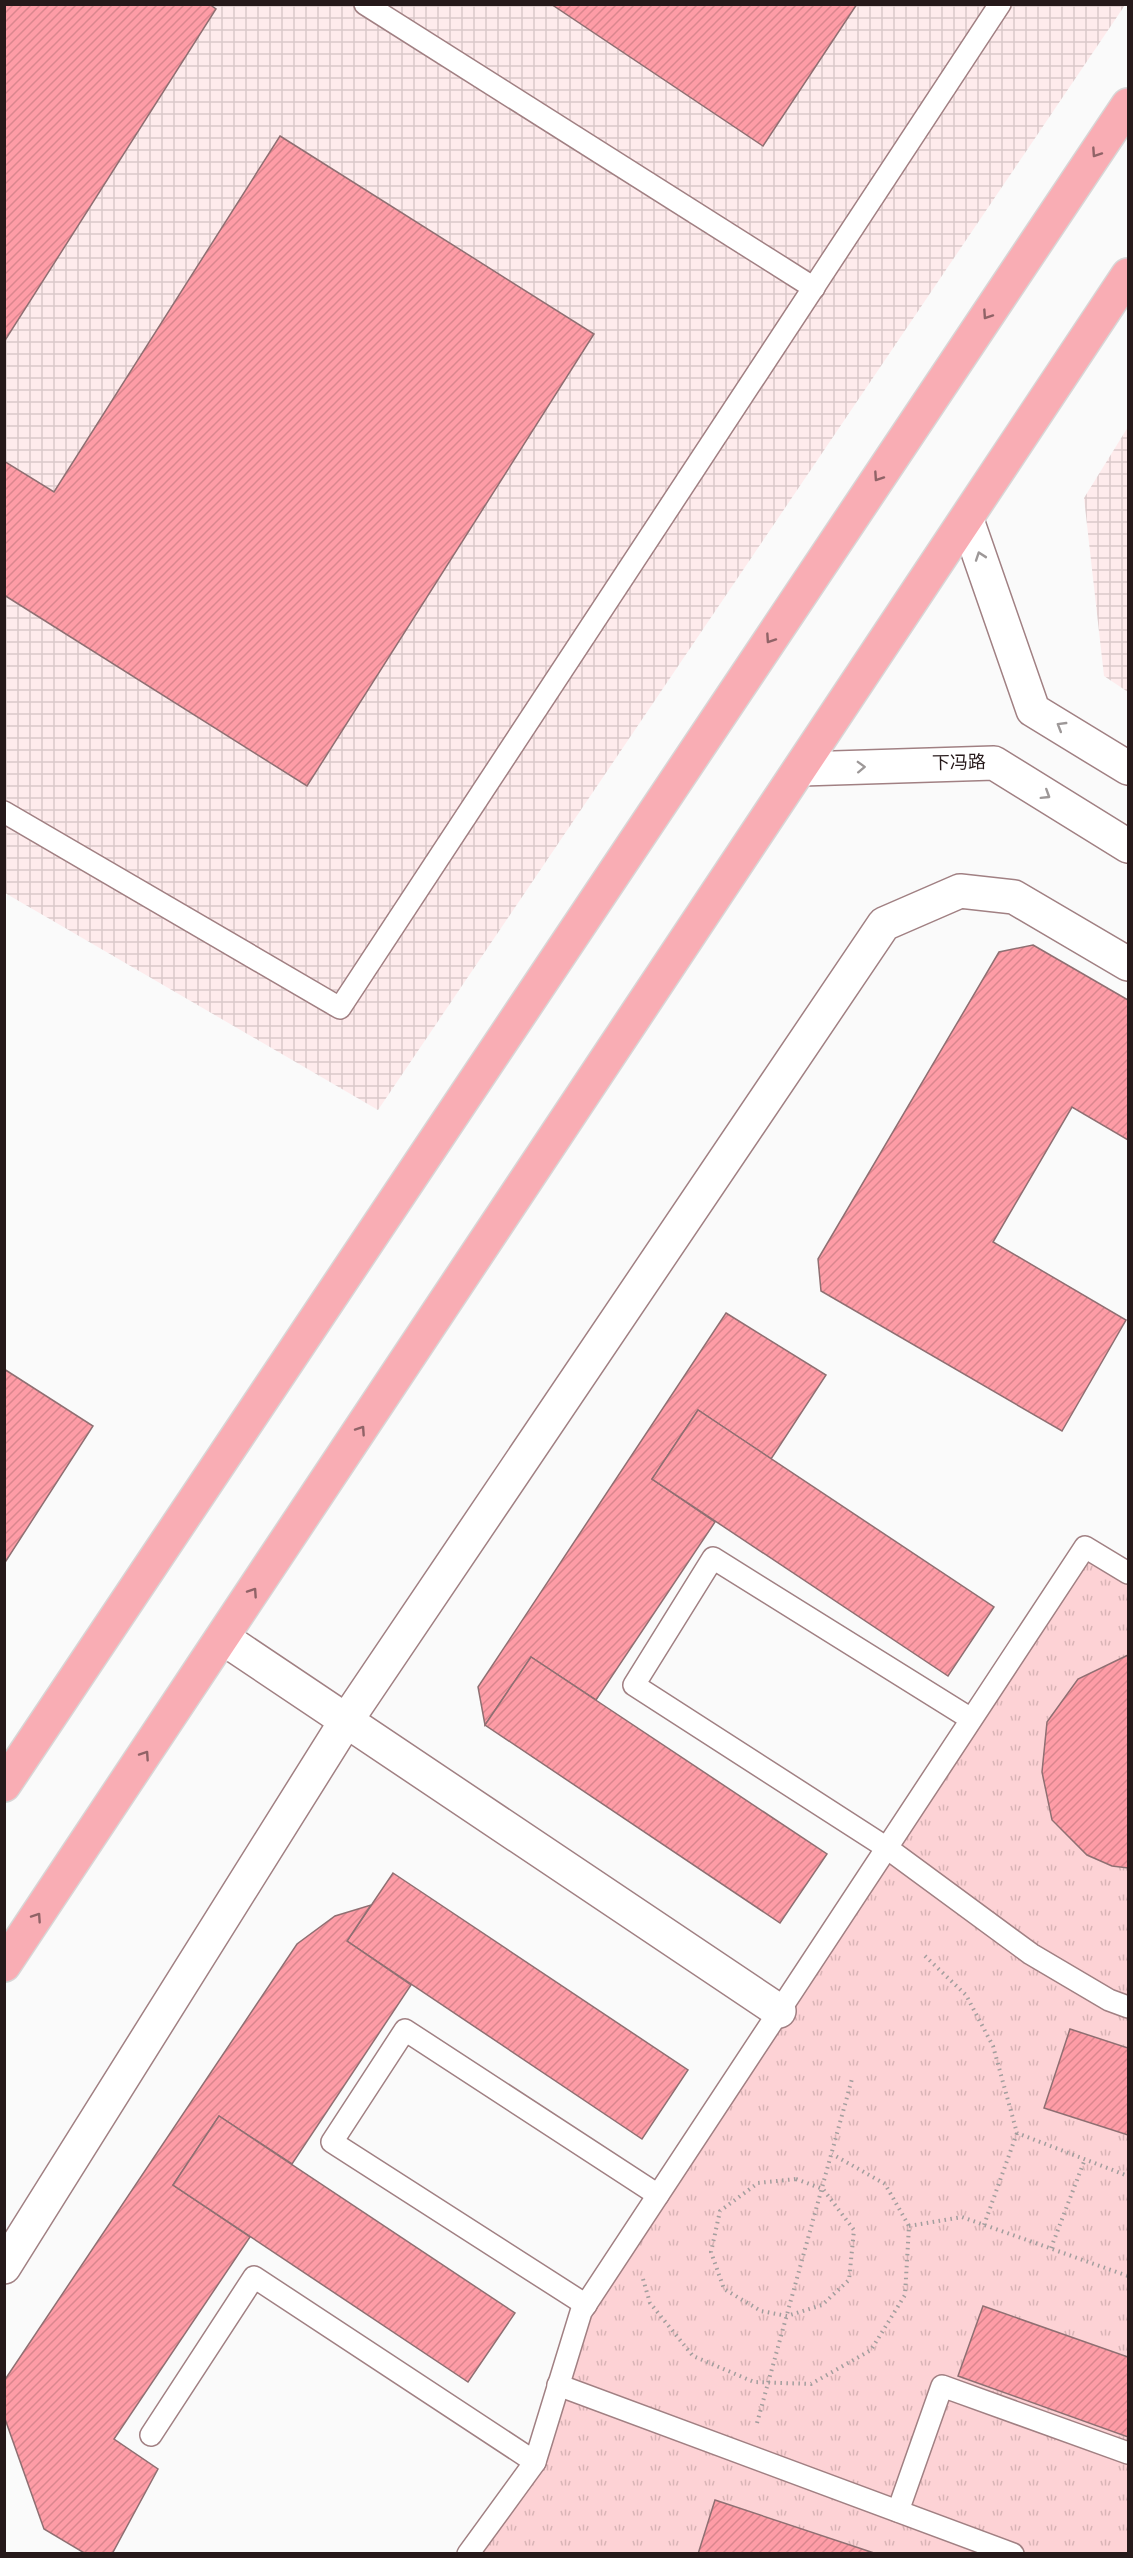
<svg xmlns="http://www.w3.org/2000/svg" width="1133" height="2558" font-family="Overpass,'Noto Sans SC',sans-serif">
  <defs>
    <pattern id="industrial-grid" width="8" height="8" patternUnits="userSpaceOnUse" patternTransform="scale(1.5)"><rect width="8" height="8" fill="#feebec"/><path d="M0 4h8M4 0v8" fill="none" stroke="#dac9ca"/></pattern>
    <pattern id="grass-tufts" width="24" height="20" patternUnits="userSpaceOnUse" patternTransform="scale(1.5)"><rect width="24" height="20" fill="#fdd2d5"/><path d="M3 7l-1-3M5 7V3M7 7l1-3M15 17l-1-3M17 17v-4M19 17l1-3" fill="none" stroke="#d9b4b6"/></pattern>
    <pattern id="building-hatch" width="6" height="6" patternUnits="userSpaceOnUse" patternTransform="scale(1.5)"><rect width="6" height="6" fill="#fe9ca6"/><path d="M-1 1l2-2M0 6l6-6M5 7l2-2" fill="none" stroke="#da868e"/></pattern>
  </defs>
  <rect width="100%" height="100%" fill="#fafafa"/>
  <g fill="url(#industrial-grid)">
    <path d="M5 5H1125L378 1110 5 893Z"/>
    <path d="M1128 427V692L1104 676 1084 498Z"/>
  </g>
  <path fill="url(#grass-tufts)" d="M1085 1547 1128 1573V2553L468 2554 535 2462 586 2305Z"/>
  <g fill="url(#building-hatch)" stroke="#8f6f72" stroke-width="1.5">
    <path d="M4 4H209L216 9 4 342Z"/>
    <path d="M551 4H857L763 146Z"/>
    <path d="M280 136 594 334 307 786 4 595V461L54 492Z"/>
    <path d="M1033 945 1128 1000V1140L1072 1107 993 1242 1126 1320 1062 1431 821 1291 818 1259 999 952Z"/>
    <path d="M726 1313 826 1375 771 1459 698 1410 652 1479 715 1522 596 1700 531 1657 485 1725 478 1687Z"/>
    <path d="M4 1369 93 1426 4 1564Z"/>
    <path d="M698 1410 994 1607 948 1676 652 1479Z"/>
    <path d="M1128 1655V1868L1112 1866 1087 1855 1052 1820 1042 1772 1047 1722 1078 1679Z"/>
    <path d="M531 1657 827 1854 780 1923 485 1725Z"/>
    <path d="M393 1873 688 2070 642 2139 347 1941Z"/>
    <path d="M371 1905 347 1941 411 1985 292 2164 219 2116 173 2185 250 2237 114 2439 158 2469 112 2554H86L44 2529 4 2416V2381L297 1944 335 1916Z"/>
    <path d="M1070 2029 1128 2048V2135L1044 2108Z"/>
    <path d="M219 2116 515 2313 468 2382 173 2185Z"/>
    <path d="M983 2306 1128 2357V2437L958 2376Z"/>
    <path d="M715 2500 877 2554H698Z"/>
  </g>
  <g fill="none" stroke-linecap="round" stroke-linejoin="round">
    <g stroke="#a18083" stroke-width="24">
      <g id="lane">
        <path d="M365 4 814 288"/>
        <path d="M4 812 340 1008 1000 4"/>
        <path d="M971 1719 713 1558 634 1685 887 1848 1031 1954 1109 2000 1128 2007"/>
        <path d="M586 2305 332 2142 405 2030 658 2195"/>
        <path d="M558 2385 1013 2554"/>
        <path d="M151 2435 254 2277 535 2462"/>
        <path d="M898 2511 942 2386 1128 2453"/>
        <path d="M468 2554 535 2462 581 2312 1085 1547 1128 1573"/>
      </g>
    </g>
    <g stroke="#a18083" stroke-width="36">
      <g id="street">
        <path d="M967 520 1033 710 1128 768"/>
        <path d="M802 769 994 763 1128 846"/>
        <path d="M223 1638 779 2011"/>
        <path d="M4 2267 346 1721 884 924 960 891 1014 897 1128 964"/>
      </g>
    </g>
    <g stroke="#d8d6d6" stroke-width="36">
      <g id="highway">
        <path d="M4 1785 1128 105"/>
        <path d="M4 1965 1128 275"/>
      </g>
    </g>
    <g stroke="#a39e9e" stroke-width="4" stroke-dasharray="1.5 4.5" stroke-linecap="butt">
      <path d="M925 1956 966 1995 993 2046 1017 2133 1128 2176"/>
      <path d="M796 2179 823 2189 854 2230 849 2280 822 2305 787 2316 761 2311 724 2289 711 2252 720 2211 758 2183Z"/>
      <path d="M984 2225 1017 2133"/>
      <path d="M909 2226 962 2217 1128 2276"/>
      <path d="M1051 2248 1085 2159"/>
      <path d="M643 2279 650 2303 693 2356 754 2382 811 2384 871 2350 905 2295 909 2226 885 2184 832 2154"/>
      <path d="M757 2423 852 2079"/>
    </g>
    <use href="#lane" stroke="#fff" stroke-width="21"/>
    <use href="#street" stroke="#fff" stroke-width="33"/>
    <use href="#highway" stroke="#f9adb4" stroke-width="33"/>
  </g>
  <defs><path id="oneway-chevron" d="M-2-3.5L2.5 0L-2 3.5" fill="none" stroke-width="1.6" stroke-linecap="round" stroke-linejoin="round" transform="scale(1.5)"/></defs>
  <g stroke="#906367">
    <use href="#oneway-chevron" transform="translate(1096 153) rotate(124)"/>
    <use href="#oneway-chevron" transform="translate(987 315) rotate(124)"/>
    <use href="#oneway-chevron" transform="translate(878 477) rotate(124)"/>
    <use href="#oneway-chevron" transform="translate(770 639) rotate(124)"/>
    <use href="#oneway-chevron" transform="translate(361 1430) rotate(-56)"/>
    <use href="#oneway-chevron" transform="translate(253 1592) rotate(-56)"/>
    <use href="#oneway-chevron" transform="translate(145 1755) rotate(-56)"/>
    <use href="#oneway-chevron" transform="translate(37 1917) rotate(-56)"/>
  </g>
  <g stroke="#9d9898">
    <use href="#oneway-chevron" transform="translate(980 556) rotate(-109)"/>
    <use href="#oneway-chevron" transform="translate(1061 726) rotate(-149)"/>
    <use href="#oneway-chevron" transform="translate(861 767) rotate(-2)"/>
    <use href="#oneway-chevron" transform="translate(1046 795) rotate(32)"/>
  </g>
  <g text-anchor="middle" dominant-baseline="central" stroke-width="4.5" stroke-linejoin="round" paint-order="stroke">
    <g font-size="18" fill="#26191a" stroke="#fff">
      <text transform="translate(959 764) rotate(-1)">下冯路</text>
    </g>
  </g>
  <rect width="1133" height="2558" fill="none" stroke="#26191a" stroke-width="12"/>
</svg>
